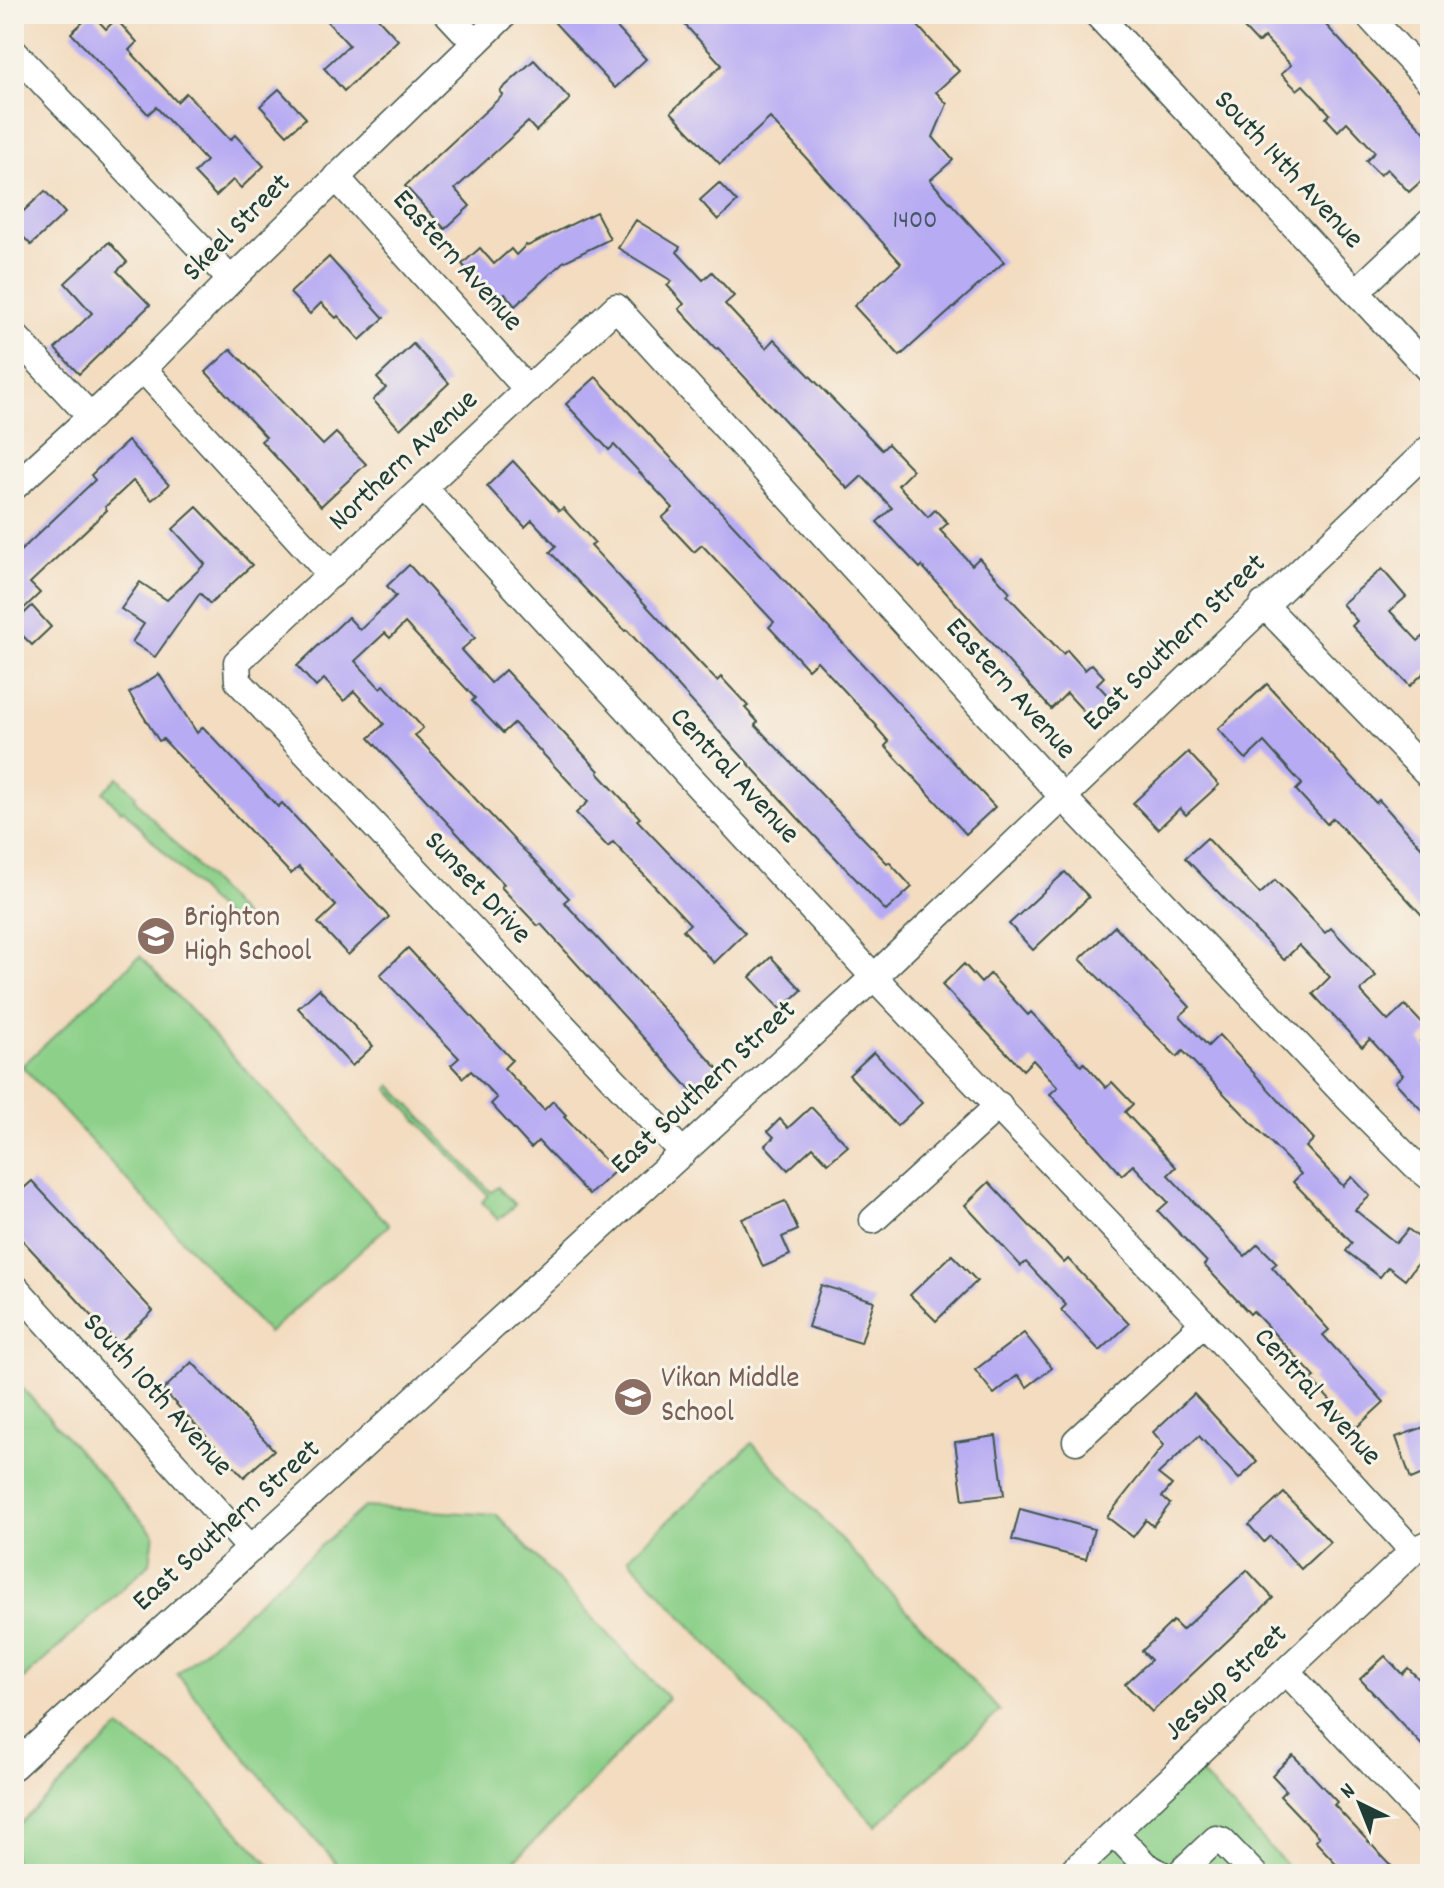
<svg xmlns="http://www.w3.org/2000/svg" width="1444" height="1888" font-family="Dekko,sans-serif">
  <rect width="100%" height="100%" fill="#f7f3e8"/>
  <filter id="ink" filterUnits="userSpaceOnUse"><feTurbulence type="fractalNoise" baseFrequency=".0125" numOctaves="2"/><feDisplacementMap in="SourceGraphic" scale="16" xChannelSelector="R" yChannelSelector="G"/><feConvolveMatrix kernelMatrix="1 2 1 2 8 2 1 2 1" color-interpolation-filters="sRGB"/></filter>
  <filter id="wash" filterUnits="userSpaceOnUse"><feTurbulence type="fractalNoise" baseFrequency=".006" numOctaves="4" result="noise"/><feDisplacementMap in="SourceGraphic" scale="32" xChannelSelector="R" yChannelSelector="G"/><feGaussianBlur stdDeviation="1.8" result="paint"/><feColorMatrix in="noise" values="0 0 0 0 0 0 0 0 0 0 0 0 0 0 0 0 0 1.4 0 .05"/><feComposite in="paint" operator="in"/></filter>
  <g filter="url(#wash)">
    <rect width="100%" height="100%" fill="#f3dcbf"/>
    <g fill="#8cd089" stroke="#56865e" stroke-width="2">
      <path d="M118 777 136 796 134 799 245 918 235 928 123 809 121 811 103 792Z"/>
      <path d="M140 956 389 1225 268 1333 22 1066Z"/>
      <path d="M391 1085 491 1192 498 1187 515 1205 498 1220 482 1202 488 1195 388 1089Z"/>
      <path d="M16 1381 154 1534 150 1563 14 1688Z"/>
      <path d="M752 1443 1000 1711 876 1826 628 1558Z"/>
      <path d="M364 1507 497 1515 668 1698 572 1805 500 1874H346L287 1808 177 1674Z"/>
      <path d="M119 1728 184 1774 279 1874H14V1829Z"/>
      <path d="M1190 1762 1295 1874H1070Z"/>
    </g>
    <g id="blocks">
      <g fill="#b7abf3">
        <path d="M92 14 106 29 116 19 137 42 129 50 177 102 186 93 230 140 235 135 264 166 241 188 233 180 216 196 194 173 206 161 156 107 148 114 71 33Z"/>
        <path d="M320 14H374L398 40 344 91 324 68 349 45Z"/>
        <path d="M564 14H592L603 25 609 19 646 59 615 88 555 23Z"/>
        <path d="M675 14H907L959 71 936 92 947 104 933 137 953 160 930 180 1004 262 900 356 854 306 901 263 770 118 720 164 671 112 722 65Z"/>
        <path d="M1256 14H1335L1325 24 1430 138V173L1409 192 1387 169 1380 175 1366 161 1375 152 1347 122 1338 131 1326 118 1330 114 1303 85 1297 90 1281 74 1291 65 1264 37 1258 43 1243 27Z"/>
        <path d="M534 60 570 99 536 131 528 122 455 189 470 206 445 229 405 186 503 95 500 91Z"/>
        <path d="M279 89 306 118 287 135 260 106Z"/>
        <path d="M719 183 737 202 718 220 700 200Z"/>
        <path d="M45 191 65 213 31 245 14 227V220Z"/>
        <path d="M596 212 610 239 563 262 515 306 505 294 495 303 462 264 480 248 494 264 511 249 516 255 526 245 528 246Z"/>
        <path d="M636 220 680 247 677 252 703 280 712 272 734 296 725 304 766 348 774 339 882 450 888 444 913 470 898 485 928 517 935 510 948 523 940 530 972 565 979 558 1010 592 1007 595 1063 654 1067 650 1085 670 1092 664 1104 677 1097 684 1110 698 1089 717 1067 693 1051 709 922 566 920 568 877 522 892 508 862 476 848 489 718 348 716 349 679 309 684 304 667 285 672 281 618 248Z"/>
        <path d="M109 242 127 262 117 271 150 305 79 374 55 349 92 313 65 283Z"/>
        <path d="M329 257 384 318 360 340 338 316 336 318 321 303 310 314 290 293Z"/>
        <path d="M413 344 449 383 400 429 373 400 386 388 377 378Z"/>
        <path d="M231 349 323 445 336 433 366 464 321 506 261 441 266 437 206 372Z"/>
        <path d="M596 377 995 807 966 834 885 746 889 742 876 727 877 726 817 661 808 669 769 627 774 622 702 545 694 552 662 518 673 508 614 445 609 450 566 404Z"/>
        <path d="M128 441 169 485 152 500 133 481 105 507 107 510 30 583 40 593 14 618V557L95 480 91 475Z"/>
        <path d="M513 461 559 511 563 508 595 543 591 546 667 628 717 681 721 677 748 706 745 708 758 722 755 725 887 863 889 862 912 887 886 911 796 816 627 630 625 631 550 552 556 546 532 520 525 527 487 486Z"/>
        <path d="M197 507 252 565 210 604 200 593 155 657 132 642 144 624 121 609 140 582 167 600 205 564 173 529Z"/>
        <path d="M409 565 475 638 461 650 491 683 505 670 599 771 598 773 640 818 637 820 745 933 714 963 683 930 690 924 613 842 608 847 576 813 588 802 514 723 503 733 472 701 475 698 405 623 390 638 385 633 355 661 380 688 384 685 423 728 415 735 569 898 564 902 721 1072 696 1096 541 924 538 926 501 887 504 884 369 738 384 724 354 691 344 701 324 679 316 687 297 666 348 617 360 630 396 596 387 586Z"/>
        <path d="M1382 569 1406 597 1390 611 1418 641 1430 631V667L1410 686 1352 626 1357 621 1342 604Z"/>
        <path d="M32 606 51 627 32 645 14 627V623Z"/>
        <path d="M159 674 197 733 203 727 278 807 282 803 389 917 348 955 318 923 336 906 299 867 291 874 163 739 159 741 129 693Z"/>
        <path d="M1267 684 1376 803 1379 800 1430 857V924L1333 818 1327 824 1296 790 1302 784 1264 742 1246 759 1218 729Z"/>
        <path d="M1188 752 1219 785 1186 815 1180 808 1158 829 1133 803Z"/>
        <path d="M1207 838 1260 894 1275 880 1325 933 1331 928 1376 976 1360 991 1388 1021 1405 1005 1430 1032 1420 1041 1430 1051V1119L1395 1082 1403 1075 1370 1039 1362 1047 1313 994 1330 977 1299 945 1284 960 1185 858Z"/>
        <path d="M1065 872 1089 897 1033 950 1009 924Z"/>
        <path d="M1115 926 1190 1007 1180 1016 1208 1046 1219 1035 1314 1139 1306 1147 1343 1186 1352 1177 1370 1196 1355 1210 1396 1243 1408 1229 1430 1246 1405 1280 1388 1267 1380 1277 1346 1251 1352 1243 1293 1182 1301 1174 1183 1051 1177 1057 1080 959Z"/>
        <path d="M408 948 512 1060 504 1068 544 1110 553 1101 566 1115 564 1117 615 1171 589 1195 538 1141 531 1148 491 1104 497 1098 471 1071 463 1078 451 1065 459 1058 380 975Z"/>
        <path d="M771 957 802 990 781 1010 750 977Z"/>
        <path d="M964 964 981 983 990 974 1028 1015 1031 1012 1082 1066 1084 1063 1106 1088 1112 1082 1133 1104 1125 1112 1176 1167 1168 1175 1245 1256 1258 1244 1277 1263 1272 1267 1329 1330 1323 1335 1384 1402 1356 1428 1311 1380 1315 1377 1253 1311 1250 1314 1204 1265 1207 1262 1158 1211 1168 1202 1133 1165 1122 1175 1050 1094 1058 1087 1033 1060 1023 1070 942 985Z"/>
        <path d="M319 989 373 1046 352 1066 298 1008Z"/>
        <path d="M874 1052 922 1103 897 1126 849 1075Z"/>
        <path d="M811 1107 848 1146 828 1163 813 1147 788 1170 765 1145 774 1137 768 1131 780 1119 788 1128Z"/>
        <path d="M32 1181 153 1311 118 1344 14 1231V1197Z"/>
        <path d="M989 1182 1064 1263 1068 1259 1129 1324 1100 1351 1061 1310 1066 1305 1026 1262 1021 1266 965 1205Z"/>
        <path d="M785 1201 798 1230 782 1237 790 1255 763 1267 742 1219Z"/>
        <path d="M952 1255 977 1281 936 1321 910 1295Z"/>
        <path d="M821 1285 874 1301 861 1343 808 1327Z"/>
        <path d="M1024 1333 1052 1368 1027 1387 1018 1375 994 1394 975 1370Z"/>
        <path d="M192 1362 274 1450 244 1477 163 1390Z"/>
        <path d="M1194 1394 1257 1462 1239 1479 1199 1436 1158 1474 1172 1485 1162 1497 1170 1504 1153 1526 1146 1520 1133 1537 1107 1517 1164 1445 1153 1432Z"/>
        <path d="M1430 1425V1471L1411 1479 1396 1437Z"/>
        <path d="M996 1436 1004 1495 963 1500 955 1442Z"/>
        <path d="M1284 1493 1330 1542 1301 1569 1270 1536 1264 1542 1249 1525Z"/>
        <path d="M1020 1509 1094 1529 1086 1559 1012 1540Z"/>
        <path d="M1247 1570 1273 1598 1152 1712 1125 1684 1151 1660 1142 1651 1173 1621 1182 1630Z"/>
        <path d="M1385 1656 1402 1674 1408 1668 1430 1690V1754L1360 1679Z"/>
        <path d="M1293 1755 1337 1802 1334 1805 1399 1874H1346L1315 1841 1319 1837 1280 1796 1286 1790 1272 1775Z"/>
      </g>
    </g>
  </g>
  <g filter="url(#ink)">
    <use href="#blocks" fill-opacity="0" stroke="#3f5549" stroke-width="2"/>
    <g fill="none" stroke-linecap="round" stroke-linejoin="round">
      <g stroke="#3f5549" stroke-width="29">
        <g id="minor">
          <path d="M448 14 475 43"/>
          <path d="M1097 14 1430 371"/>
          <path d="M1367 14 1430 82"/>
          <path d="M14 52 231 280"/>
          <path d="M336 177 528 390"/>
          <path d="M1356 292 1430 222"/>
          <path d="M14 335 91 417"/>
          <path d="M143 369 331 575"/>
          <path d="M14 487 143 369 231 280 505 14"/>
          <path d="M424 488 874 977 1204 1323 1413 1551"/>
          <path d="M1263 604 1430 776"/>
          <path d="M683 1153 238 681 237 662 616 307 1062 796 1350 1100 1415 1165 1430 1177"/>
          <path d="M873 1220 999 1105"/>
          <path d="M14 1286 251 1549"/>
          <path d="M1076 1441 1204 1323"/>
          <path d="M1286 1671 1430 1825"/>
          <path d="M14 1766 874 977 1430 448"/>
          <path d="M1115 1833 1145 1865 1161 1874"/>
          <path d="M1070 1874 1413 1551 1430 1543"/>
          <path d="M1179 1874 1216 1839 1222 1841 1254 1874"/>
        </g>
      </g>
      <use href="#minor" stroke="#fff" stroke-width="26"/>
    </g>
  </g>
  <defs>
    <g id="school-disc" transform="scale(2)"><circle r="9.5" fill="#8d6e63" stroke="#f7f3e8"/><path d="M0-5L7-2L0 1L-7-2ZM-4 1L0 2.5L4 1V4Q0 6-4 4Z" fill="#fff"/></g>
  </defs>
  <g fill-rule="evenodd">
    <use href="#school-disc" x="156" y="936"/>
    <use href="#school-disc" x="633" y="1397"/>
  </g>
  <g text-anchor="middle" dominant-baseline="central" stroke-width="6" stroke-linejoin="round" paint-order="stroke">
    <g font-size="26" fill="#455864">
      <text x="915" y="221">1400</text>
    </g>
    <g font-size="30" fill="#1f3d34" stroke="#f7f3e8">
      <text transform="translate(1287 171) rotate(47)">South 14th Avenue</text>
      <text transform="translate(238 229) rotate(-45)">Skeel Street</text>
      <text transform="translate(456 262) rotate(48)">Eastern Avenue</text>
      <text transform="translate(405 462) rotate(-43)">Northern Avenue</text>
      <text transform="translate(1176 644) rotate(-44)">East Southern Street</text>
      <text transform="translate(1009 690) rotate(48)">Eastern Avenue</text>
      <text transform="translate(733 777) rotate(47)">Central Avenue</text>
      <text transform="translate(476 889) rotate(47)">Sunset Drive</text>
      <text transform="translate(705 1089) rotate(-43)">East Southern Street</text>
      <text transform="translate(156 1396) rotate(48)">South 10th Avenue</text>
      <text transform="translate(1316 1398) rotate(48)">Central Avenue</text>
      <text transform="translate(228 1527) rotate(-42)">East Southern Street</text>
      <text transform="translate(1227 1684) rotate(-43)">Jessup Street</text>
    </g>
    <g font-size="30" fill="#785e54" stroke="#f7f3e8" text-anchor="start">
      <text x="184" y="919">Brighton<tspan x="184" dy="34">High School</tspan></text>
      <text x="661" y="1380">Vikan Middle<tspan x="661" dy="34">School</tspan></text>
    </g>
  </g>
  <rect width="1444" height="1888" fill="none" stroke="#f7f3e8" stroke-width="48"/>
  <g transform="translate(1360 1804) rotate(317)" stroke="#f7f3e8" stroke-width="6" paint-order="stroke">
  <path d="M0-6L14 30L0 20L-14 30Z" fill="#1f3d34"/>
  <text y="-12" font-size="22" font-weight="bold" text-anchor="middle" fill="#1f3d34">N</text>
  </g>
</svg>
